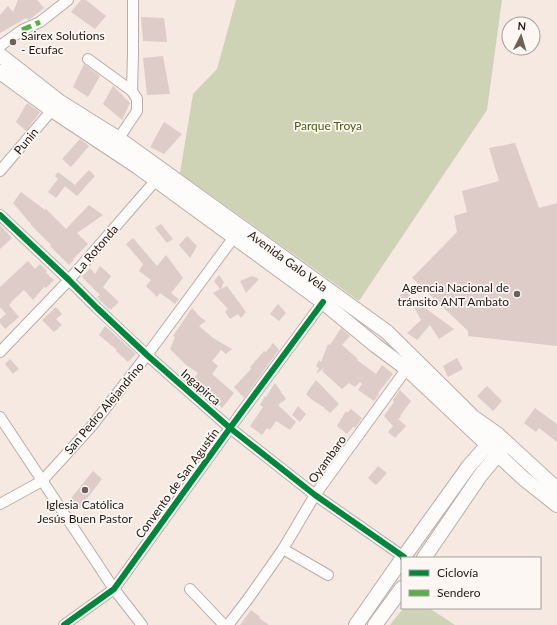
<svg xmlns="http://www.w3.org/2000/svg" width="557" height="625" font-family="Lato,sans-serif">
  <rect width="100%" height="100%" fill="#f5e9e2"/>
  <g fill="#cfd3b6">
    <path d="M236 0H502L487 110 359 301 180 173 193 94 217 69Z"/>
    <path d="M404 608H429L455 625H390L397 616Z"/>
  </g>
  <g fill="#ddccc8">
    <path d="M18 0H37L44 8 29 20 26 18 0 33V15L8 6 13 12Z"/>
    <path d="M81 0H86L106 16 95 29 71 12Z"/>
    <path d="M141 17 164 18 167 42 143 41Z"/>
    <path d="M163 56 170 94 147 95 143 58Z"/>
    <path d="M84 64 100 76 88 97 73 87Z"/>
    <path d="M113 86 130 103 122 120 103 104Z"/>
    <path d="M27 103 40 112 26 131 16 122Z"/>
    <path d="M164 122 182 134 164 154 150 147Z"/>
    <path d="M80 139 89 146 71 167 62 159Z"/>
    <path d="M515 143 539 208 557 203V346L468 336V331L412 278 457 232 454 216 467 212 462 191 499 181 489 148Z"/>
    <path d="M89 170 95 176 77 196 65 186 56 198 48 192 58 179 55 176 58 172 75 185Z"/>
    <path d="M21 192 45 210 46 209 66 229 89 205 103 215 77 233 88 244 73 259 74 260 69 265 50 246 51 245 31 225V224L13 203Z"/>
    <path d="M161 224 173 239 167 243 155 228Z"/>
    <path d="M0 225 12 238 0 249Z"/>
    <path d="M187 236 197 246 190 258 179 245Z"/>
    <path d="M133 238 157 266 166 255 183 278 171 293 179 299 175 304 160 293 157 297 146 286 151 280 139 271 143 264 126 244Z"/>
    <path d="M28 261 35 269 40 264 47 271 46 273 54 280 46 288 44 287 33 300 24 290 11 302V303L9 305 19 317 5 329 0 323V319L6 314 0 307V287Z"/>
    <path d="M100 266 111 276 103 287 119 302 110 310 97 297 100 295 82 277 90 268 95 274Z"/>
    <path d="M219 275 224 282 221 289 227 286 246 312 241 318 238 314 230 319 225 312 228 309 213 293 220 289 214 281Z"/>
    <path d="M252 276 259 279 246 293 240 281Z"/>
    <path d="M404 289 414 300 454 329 439 339 430 325 417 340 407 333 421 320 412 304 409 307 407 304 399 297Z"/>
    <path d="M278 304 286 313 279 321 270 314Z"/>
    <path d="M56 307 62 314 56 319 62 325 54 332 42 320Z"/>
    <path d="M192 308 200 317 206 321 199 326 213 338 232 349 226 354 221 350 212 361 218 366 212 374 234 393 222 408 206 390 202 395 190 383 198 373 185 364 170 349 175 337 173 336Z"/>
    <path d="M105 326 136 354 128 362 116 351 117 350 99 335Z"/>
    <path d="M341 328 350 336 342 345 358 359 357 360 376 374 382 365 393 374 378 393 379 394 374 401 358 390 362 384 360 382 355 387 349 383 342 389 322 371 325 367 316 374 319 368 316 366 319 360 321 362 328 344 330 345Z"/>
    <path d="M273 343 279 350 244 398 234 387 251 369 250 367 264 351 266 352Z"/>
    <path d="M457 358 463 369 448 377 443 366Z"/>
    <path d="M10 359 19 369 13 374 5 364Z"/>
    <path d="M316 380 339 404 330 413 324 408H325L311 399 306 394Z"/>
    <path d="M275 383 286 399 278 405 296 422 290 430 276 421 270 430 267 428 262 435 250 426 263 407 260 405 265 396 266 397Z"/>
    <path d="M487 386 502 401 493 411 477 396Z"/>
    <path d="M400 390 411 401 400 416 401 417 398 419 406 426 395 438 388 432 393 426 384 416 394 402 393 400Z"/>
    <path d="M298 406 306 414 300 422 292 415Z"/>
    <path d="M535 408 557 424V442L539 428 536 432 524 423Z"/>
    <path d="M351 409 362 418 355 428 354 426 347 434 337 426 346 411 347 413Z"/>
    <path d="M378 466 387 473 376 485 368 478Z"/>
    <path d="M93 471 102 479 78 510 68 502Z"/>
    <path d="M251 610 260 617 259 618 269 625H240Z"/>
  </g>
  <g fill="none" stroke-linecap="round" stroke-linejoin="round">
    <g stroke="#b8aea8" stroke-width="12">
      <g id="street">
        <path d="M0 46 22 30 40 22 68 0"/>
        <path d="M88 59 132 91"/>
        <path d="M115 144 137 111V99L132 91 133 54V0"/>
        <path d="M0 171 52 110"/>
        <path d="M0 215 69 280 97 308 147 355 230 428 315 495 404 557"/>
        <path d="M0 352 69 280 156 180"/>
        <path d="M0 417 114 589 142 625"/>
        <path d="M0 504 42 481 91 427 147 355 234 237"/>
        <path d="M283 549 328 575"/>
        <path d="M190 589 224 625"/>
        <path d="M64 625 114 589 230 428 323 302"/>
        <path d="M228 625 248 599 283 549 315 495 410 364"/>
      </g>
    </g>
    <g stroke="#b8aea8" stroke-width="16">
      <g id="secondary">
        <path d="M0 55 60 102 119 139 387 332 473 417 497 434 557 489"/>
        <path d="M0 72 52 110 138 167 323 302 375 345 407 369 523 478 557 505"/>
        <path d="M403 558 469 466 493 439"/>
        <path d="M424 558 480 476 503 448"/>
        <path d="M356 625 402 559"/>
        <path d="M375 625 402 588"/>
      </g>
    </g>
    <use href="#street" stroke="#fefcfb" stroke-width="10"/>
    <use href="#secondary" stroke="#fefcfb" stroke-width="14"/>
    <path stroke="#55b144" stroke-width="5" stroke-dasharray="10 5" stroke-linecap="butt" d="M22 30 40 22"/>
    <g stroke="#fdf7f4" stroke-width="8">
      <g id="cycleway">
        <path d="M0 215 69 280 97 308 147 355 230 428 315 495 404 557 403 558"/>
        <path d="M64 625 114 589 230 428 323 302"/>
      </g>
    </g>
    <use href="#cycleway" stroke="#00873e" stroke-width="6"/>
  </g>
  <g fill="#6c615b" stroke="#fdf7f4" stroke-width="1.5">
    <circle cx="13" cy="42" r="4"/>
    <circle cx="517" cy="294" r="4"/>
    <circle cx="85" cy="490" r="4"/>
  </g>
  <g text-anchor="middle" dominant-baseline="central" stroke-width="3.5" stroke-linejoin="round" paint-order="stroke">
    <g font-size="12" fill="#221813" stroke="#fdf7f4" text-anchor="start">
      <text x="21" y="35">Sairex Solutions<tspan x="21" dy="14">- Ecufac</tspan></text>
      <text x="509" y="287" text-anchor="end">Agencia Nacional de<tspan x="509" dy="14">tránsito ANT Ambato</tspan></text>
      <text x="85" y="504" text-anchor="middle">Iglesia Católica<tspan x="85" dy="14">Jesús Buen Pastor</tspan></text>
    </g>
    <g font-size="12" fill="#4a5f11" stroke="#fdf7f4">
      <text x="328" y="125">Parque Troya</text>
    </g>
    <g font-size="12" fill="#221813" stroke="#fdf7f4">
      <text transform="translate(26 141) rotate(-50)">Punin</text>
      <text transform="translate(96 249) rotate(-49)">La Rotonda</text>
      <text transform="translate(288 261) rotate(36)">Avenida Galo Vela</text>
      <text transform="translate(201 387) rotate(41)">Ingapirca</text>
      <text transform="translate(104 408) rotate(-50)">San Pedro Alejandrino</text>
      <text transform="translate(327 459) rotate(-54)">Oyambaro</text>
      <text transform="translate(177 483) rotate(-54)">Convento de San Agustín</text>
    </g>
  </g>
  <rect x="401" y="557" width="140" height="52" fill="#fdf7f4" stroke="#a59e9a"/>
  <rect x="409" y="570" width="20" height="6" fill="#00873e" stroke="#a59e9a"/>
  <text x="437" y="577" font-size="12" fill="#221813">Ciclovía</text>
  <rect x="409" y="590" width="20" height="6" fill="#55b144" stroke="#a59e9a"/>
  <text x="437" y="597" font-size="12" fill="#221813">Sendero</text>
  <g transform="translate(521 36) rotate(5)"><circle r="19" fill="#fdf7f4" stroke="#a59e9a"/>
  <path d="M0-3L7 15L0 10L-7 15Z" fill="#6c615b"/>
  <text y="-6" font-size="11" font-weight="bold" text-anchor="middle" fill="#221813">N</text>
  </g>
</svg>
